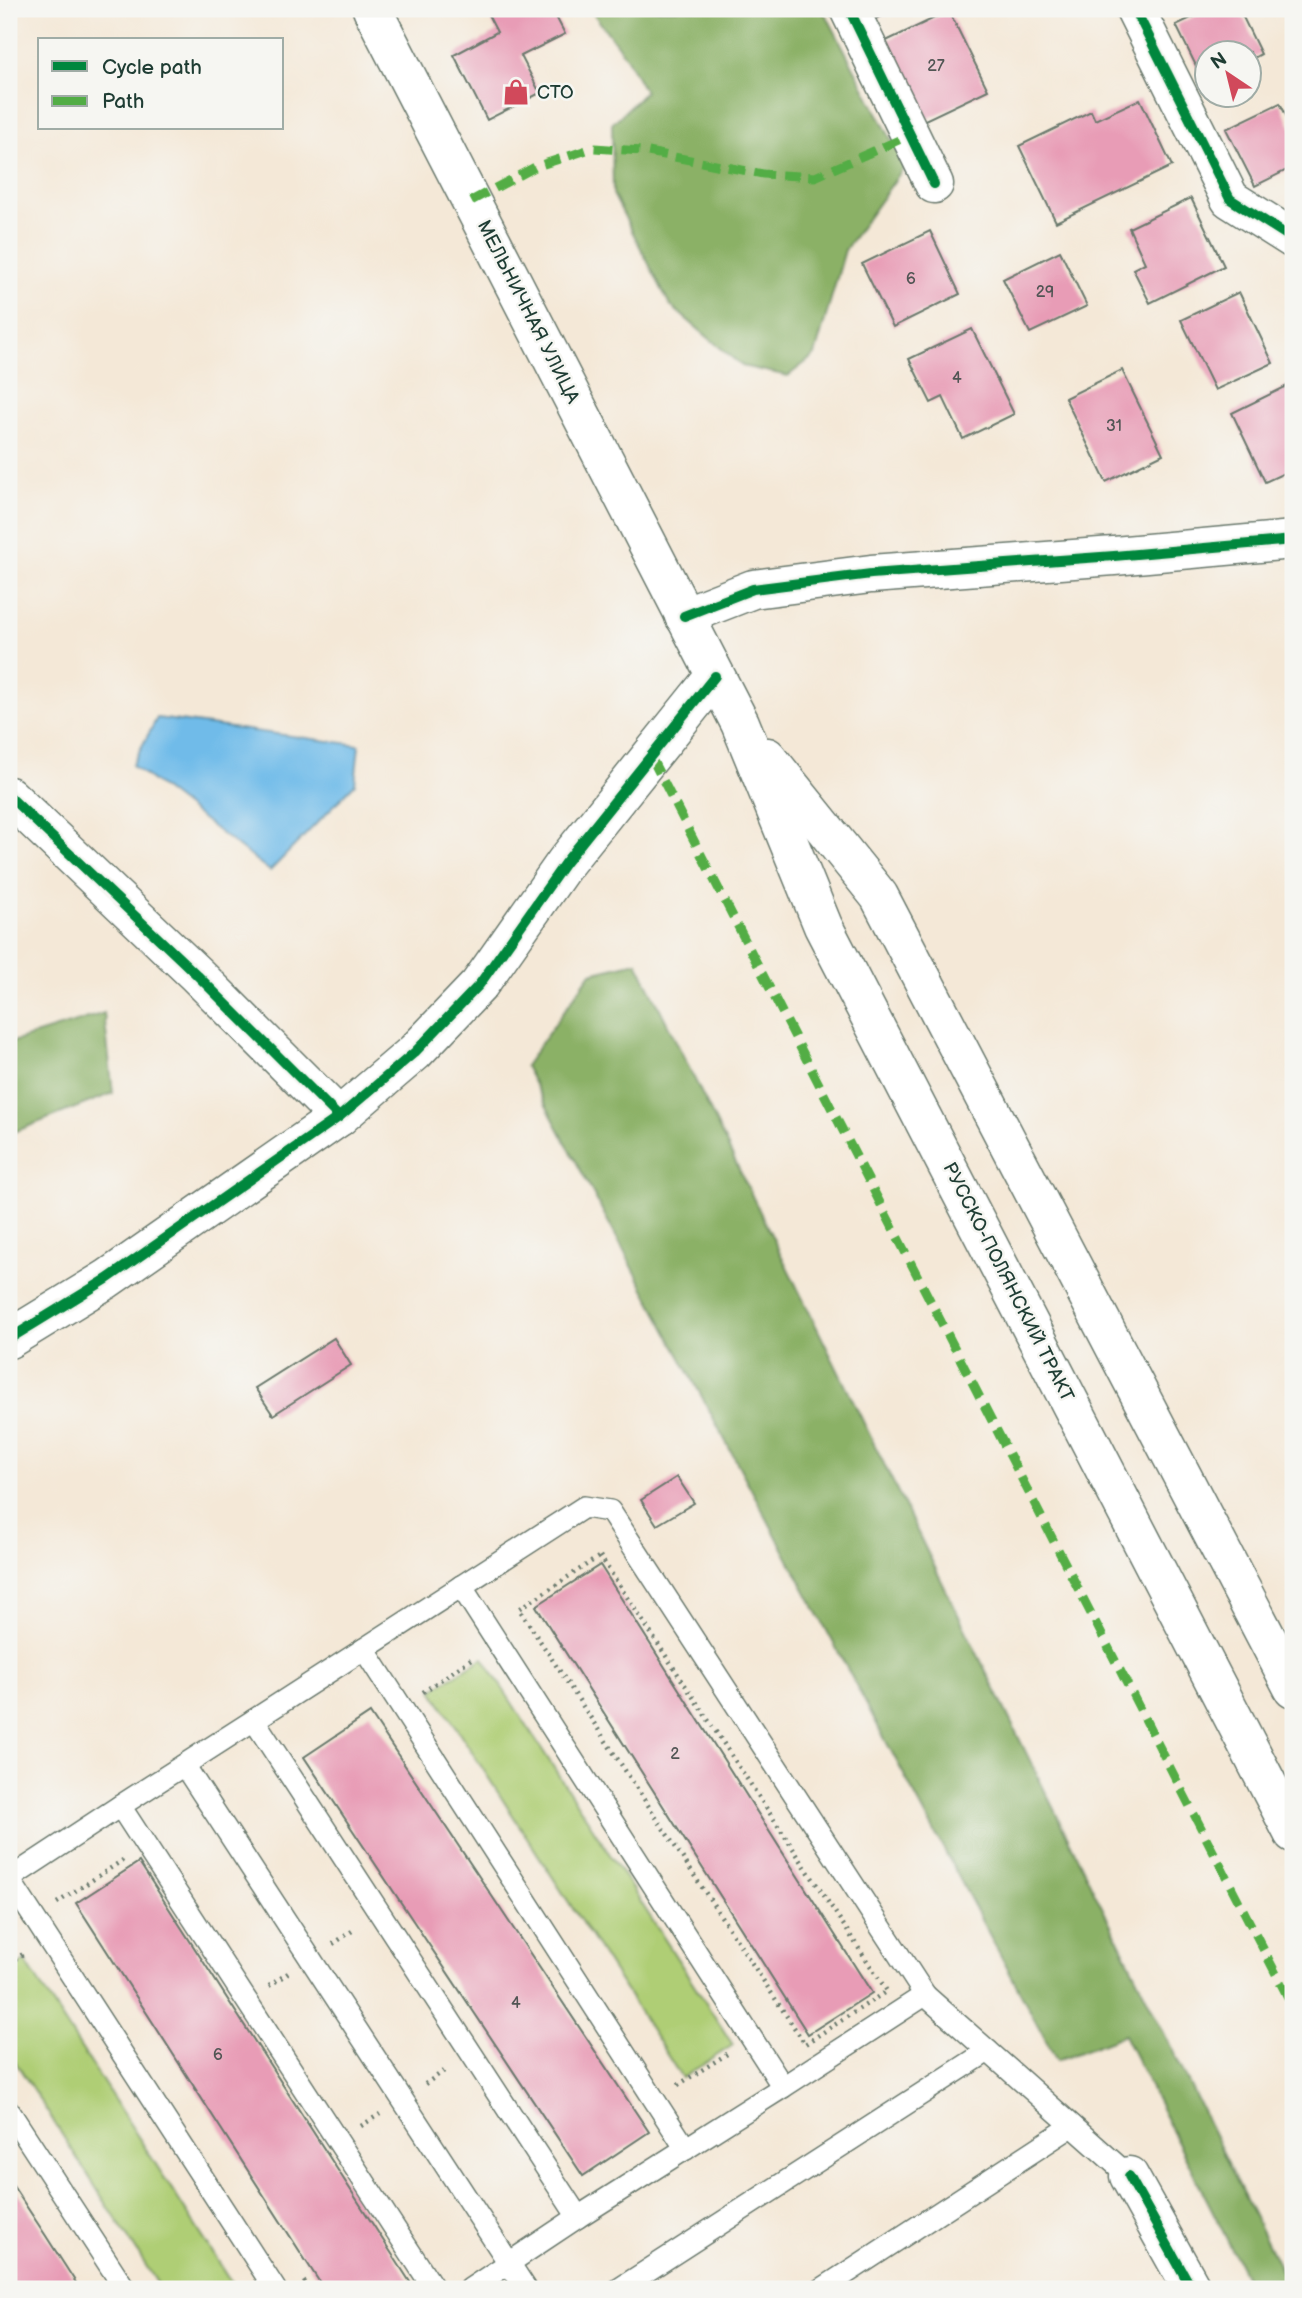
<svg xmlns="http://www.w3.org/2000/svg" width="1302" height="2298" font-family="'Balsamiq Sans',sans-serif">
  <rect width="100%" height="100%" fill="#f6f6f2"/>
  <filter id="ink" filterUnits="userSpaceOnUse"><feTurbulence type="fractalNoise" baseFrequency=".0143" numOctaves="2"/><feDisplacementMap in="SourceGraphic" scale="14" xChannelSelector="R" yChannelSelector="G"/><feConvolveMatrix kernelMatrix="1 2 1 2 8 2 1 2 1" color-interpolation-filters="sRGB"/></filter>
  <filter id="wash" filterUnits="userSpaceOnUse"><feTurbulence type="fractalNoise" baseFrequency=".00686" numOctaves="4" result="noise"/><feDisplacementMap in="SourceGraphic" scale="28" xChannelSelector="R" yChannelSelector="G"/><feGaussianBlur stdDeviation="1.57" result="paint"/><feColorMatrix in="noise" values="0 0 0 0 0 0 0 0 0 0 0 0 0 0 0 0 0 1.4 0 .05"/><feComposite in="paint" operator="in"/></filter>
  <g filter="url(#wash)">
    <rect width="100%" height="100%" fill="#f4e8d7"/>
    <g fill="#afce75" stroke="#678654" stroke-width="2">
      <path d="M483 1658 733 2045 682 2078 432 1690Z"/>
      <path d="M25 1961 236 2289H161L9 2052V1971Z"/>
    </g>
    <g fill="#8bb166" stroke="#55774d" stroke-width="2">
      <path d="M590 9H820L828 18 905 166 845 250 815 355 788 376 742 366 670 305 613 194 612 124 645 92 626 57Z"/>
      <path d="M637 962 1290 2289H1252L1124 2035 1057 2061 525 1066 591 973Z"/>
      <path d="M104 1013 113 1093 9 1134V1043Z"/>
    </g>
    <path fill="#70bbe9" stroke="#487c8e" stroke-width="2" d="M157 718 359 745 355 784 270 871 132 765Z"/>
    <g id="blocks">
      <g fill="#e89cb6">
        <path d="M485 9H552L565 34 521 56 540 93 487 120 454 55 497 32Z"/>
        <path d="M867 9H897L873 20Z"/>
        <path d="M1210 9H1239L1261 54 1250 60V52H1208V81L1204 82 1176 25Z"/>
        <path d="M949 11 988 90 923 121 884 42Z"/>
        <path d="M1140 99 1172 166 1056 222 1019 146 1091 111 1095 120Z"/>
        <path d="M1280 103 1293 130V167L1255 186 1226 129Z"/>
        <path d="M1191 198 1224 266 1150 303 1133 269 1145 263 1129 228Z"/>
        <path d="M930 231 960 294 893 327 862 264Z"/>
        <path d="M1060 251 1087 306 1030 333 1003 279Z"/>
        <path d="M1239 292 1273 363 1215 390 1181 320Z"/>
        <path d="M972 329 1014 414 963 439 943 397 931 403 909 359Z"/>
        <path d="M1122 370 1163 454 1106 482 1065 398Z"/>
        <path d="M1289 385 1293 395V469L1265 482 1232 413Z"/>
        <path d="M334 1338 351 1365 273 1415 255 1388Z"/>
        <path d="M677 1477 694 1503 657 1525 641 1500Z"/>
        <path d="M600 1565 872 1993 808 2034 536 1606Z"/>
        <path d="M370 1713 649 2132 583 2176 304 1757Z"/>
        <path d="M139 1862 412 2285 404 2289H324L76 1903Z"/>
        <path d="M9 2180 46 2236 80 2289H9Z"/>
      </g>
    </g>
  </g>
  <g filter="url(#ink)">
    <use href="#blocks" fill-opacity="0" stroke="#6a796d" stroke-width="2"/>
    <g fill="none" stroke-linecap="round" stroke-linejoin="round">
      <g stroke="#6a796d" stroke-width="24">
        <g id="lane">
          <path d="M461 1586 783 2087 925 1995 1129 2176"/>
          <path d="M364 1649 686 2149"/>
          <path d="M254 1720 120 1806 434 2289"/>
          <path d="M184 1765 526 2289"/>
          <path d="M120 1806 9 1879 275 2289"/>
          <path d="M783 2087 578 2217 254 1720 584 1507 610 1511 925 1995"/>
          <path d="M9 2111 125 2289"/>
          <path d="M470 2289 578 2217"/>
          <path d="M619 2289 988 2051"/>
          <path d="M822 2289 1072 2126"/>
        </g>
      </g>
      <g stroke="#6a796d" stroke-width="41">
        <g id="street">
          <path d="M849 9 934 184"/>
          <path d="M1135 9 1230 199 1293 239"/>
          <path d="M684 616 753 589 871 574 1114 556 1293 540"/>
          <path d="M9 796 197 975 339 1117"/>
          <path d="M9 1339 107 1279 339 1117 415 1052 479 985 565 863 715 676"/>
          <path d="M1129 2176 1192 2289"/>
        </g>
      </g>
      <g stroke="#6a796d" stroke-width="41">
        <g id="primary">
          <path d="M372 9 740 723 823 926 1293 1833"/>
          <path d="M767 757 879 896 1293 1688"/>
        </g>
      </g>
      <g stroke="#6a796d" stroke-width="4.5" stroke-dasharray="2 5" stroke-linecap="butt">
        <path d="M600 1556 887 1991 805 2044 519 1609Z"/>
        <path d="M423 1692 474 1657"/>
        <path d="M57 1903 123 1860"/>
        <path d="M333 1944 355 1929"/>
        <path d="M9 1963 23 1954"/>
        <path d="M269 1986 288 1973"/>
        <path d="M425 2084 447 2069"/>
        <path d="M678 2085 727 2054"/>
        <path d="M361 2126 380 2114"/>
        <path d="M304 2281 309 2289"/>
      </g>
      <use href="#lane" stroke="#fff" stroke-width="21"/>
      <use href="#street" stroke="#fff" stroke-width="38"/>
      <use href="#primary" stroke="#fff" stroke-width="38"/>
      <g stroke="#52ad45" stroke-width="9" stroke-dasharray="18 9" stroke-linecap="butt">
        <path d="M471 201 535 167 593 148 643 151 763 174 815 177 910 135"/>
        <path d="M651 757 1293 2007"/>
      </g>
      <g stroke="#f6f6f2" stroke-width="15">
        <g id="cycleway">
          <path d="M849 9 934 184"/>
          <path d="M1135 9 1230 199 1293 239"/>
          <path d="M684 616 753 589 871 574 1114 556 1293 540"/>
          <path d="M9 796 197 975 339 1117"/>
          <path d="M9 1339 107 1279 339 1117 415 1052 479 985 565 863 715 676"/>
          <path d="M1129 2176 1192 2289"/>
        </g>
      </g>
      <use href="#cycleway" stroke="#00873e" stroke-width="10"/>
    </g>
  </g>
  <defs>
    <g id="shop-bare" transform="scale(2.1)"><path d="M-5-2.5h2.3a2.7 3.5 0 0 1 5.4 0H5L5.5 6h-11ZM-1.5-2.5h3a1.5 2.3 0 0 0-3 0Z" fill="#d1495b" stroke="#f6f6f2" stroke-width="2.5" paint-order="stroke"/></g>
  </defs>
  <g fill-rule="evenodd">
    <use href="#shop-bare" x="516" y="92"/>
  </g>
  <g text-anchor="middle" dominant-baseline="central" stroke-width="5" stroke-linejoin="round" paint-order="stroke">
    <g font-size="16" fill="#515554">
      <text x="936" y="66">27</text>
      <text x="911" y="279">6</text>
      <text x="1045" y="292">29</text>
      <text x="957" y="378">4</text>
      <text x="1114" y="426">31</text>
      <text x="675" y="1754">2</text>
      <text x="516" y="2003">4</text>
      <text x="218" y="2055">6</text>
    </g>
    <g font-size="19" fill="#1f3d34" stroke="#f6f6f2" text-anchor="start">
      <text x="537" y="92">СТО</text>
    </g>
    <g font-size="19" fill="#1f3d34" stroke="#f6f6f2">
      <text transform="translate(528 312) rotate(63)">МЕЛЬНИЧНАЯ УЛИЦА</text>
      <text transform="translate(1008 1282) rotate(63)">РУССКО-ПОЛЯНСКИЙ ТРАКТ</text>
    </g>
  </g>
  <rect width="1302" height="2298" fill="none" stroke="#f6f6f2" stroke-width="35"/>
  <rect x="38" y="38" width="245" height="91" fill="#f6f6f2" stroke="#a0aca6" stroke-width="2"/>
  <rect x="52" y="61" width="35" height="10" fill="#00873e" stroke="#a0aca6" stroke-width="2"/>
  <text x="102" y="74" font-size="21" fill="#1f3d34">Cycle path</text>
  <rect x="52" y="96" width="35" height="10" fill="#52ad45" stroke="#a0aca6" stroke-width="2"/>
  <text x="102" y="108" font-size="21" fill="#1f3d34">Path</text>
  <g transform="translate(1228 74) rotate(325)"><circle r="33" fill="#f6f6f2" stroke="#a0aca6" stroke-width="2"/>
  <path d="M0-5L12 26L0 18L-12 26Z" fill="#d1495b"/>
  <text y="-10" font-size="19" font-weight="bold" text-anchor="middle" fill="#1f3d34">N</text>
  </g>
</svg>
